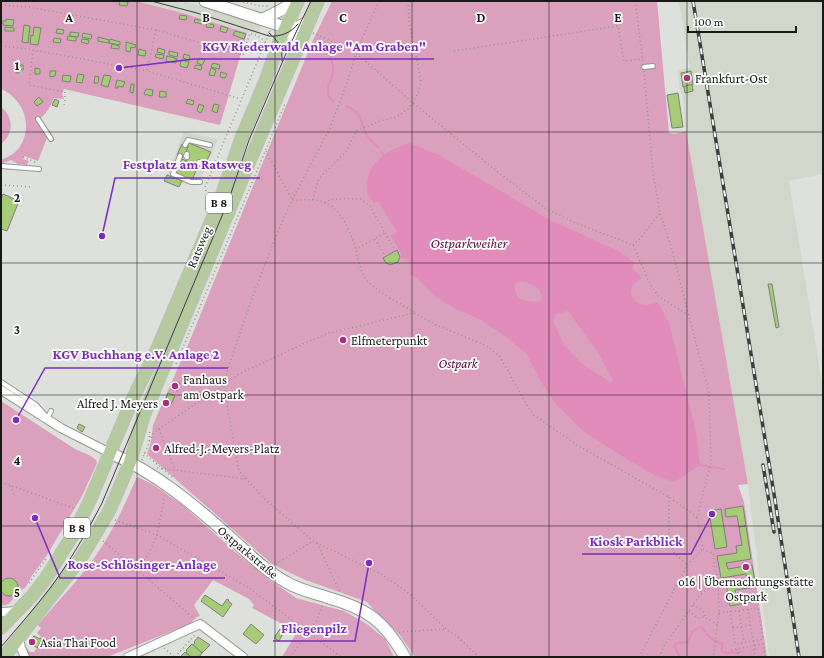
<svg xmlns="http://www.w3.org/2000/svg" width="824" height="658" font-family="'Crimson Pro',serif">
  <rect width="100%" height="100%" fill="#dee1db"/>
  <g fill="#d1d7cb">
    <path d="M136 1H170L183 4 184 1 262 25 258 34 248 31 247 33 186 14Z"/>
    <path d="M679 1H823V174L789 181 823 390V657H769L748 484 685 126 683 97 680 90 677 70 690 68Z"/>
    <path d="M184 132 218 139 202 176 194 186 167 175Z"/>
  </g>
  <g fill="#daa0be">
    <path d="M1 1H136L186 14 247 33 220 125 64 89 62 94 64 99 54 98C50 108 45 116 36 121L47 138 38 161 24 156 23 159 29 161 27 165 18 164 11 160 1 164V160C8 157 14 154 19 148 34 127 24 99 1 89Z"/>
    <path d="M332 1H657L669 133 674 134 686 131 748 484 738 485 744 502 767 657H415L399 634 374 610 367 602 303 579 272 564 147 454 151 442 153 425 190 340 313 40Z"/>
    <path d="M1 107C14 117 14 134 1 144Z"/>
    <path d="M1 401 75 449 91 456 96 460 97 463 82 496 47 555 31 577 26 587 13 596V599C10 603 7 606 1 605Z"/>
    <path d="M138 477 152 484 181 504 239 555 267 578 296 598 344 611 367 624 385 639 394 657H282L297 632 252 608 254 605 249 599 213 580 194 605 200 616 195 618 190 624 107 657H29L26 650 27 649 30 652H34L43 639 37 633 41 628 38 625C54 605 73 586 89 565 109 539 123 509 136 479Z"/>
  </g>
  <path fill="#e18cba" fill-rule="evenodd" d="M409 143 439 155 550 220 616 250 626 256 634 263 632 268 642 278C639 281 634 283 632 287 628 295 636 305 645 305 649 305 654 303 658 303L669 323 696 432 700 465C691 470 683 478 674 482L656 476 630 461 583 431 555 403 540 380 526 353 502 334 481 320 454 308 436 297 417 278 410 274 411 266 407 259 402 258 400 251 391 236 397 232 378 201 374 203 367 193C367 188 367 182 368 177 373 158 392 149 409 143ZM520 282C532 282 542 287 542 300 538 303 534 302 529 301 519 300 514 295 515 284ZM568 311 597 351 613 380 610 382 581 363 564 345 553 321 556 314Z"/>
  <g fill="none" stroke-linecap="round" stroke-linejoin="round">
    <g stroke="#e18cba" stroke-width="2">
      <path d="M331 56C331 61 334 67 333 72 331 84 326 82 329 97L333 101"/>
      <path d="M346 106C366 115 358 122 367 135 370 140 374 143 378 147"/>
      <path d="M382 152 383 155"/>
      <path d="M700 465 724 469"/>
      <path d="M752 650 757 649"/>
      <path d="M680 657 674 646 676 643 688 642C691 633 692 629 702 627 707 636 712 641 722 643V651L725 653 740 652"/>
    </g>
  </g>
  <g fill="#a6cc78" stroke="#7d807a">
    <path d="M120 1 128 2 127 6 119 5Z"/>
    <path d="M180 15 187 16 186 20 179 19Z"/>
    <path d="M6 19 14 20 13 26 3 25V21H6Z"/>
    <path d="M195 19 203 21 202 24 194 22Z"/>
    <path d="M207 23 214 25 213 28 206 27Z"/>
    <path d="M24 25 30 26 28 43 22 42Z"/>
    <path d="M221 26 228 28 226 33 220 31Z"/>
    <path d="M5 27 14 28V31H5Z"/>
    <path d="M34 27 41 28 38 45 30 44 31 35 33 36Z"/>
    <path d="M57 29 64 30 63 34 56 33Z"/>
    <path d="M235 31 246 34 244 39 233 35Z"/>
    <path d="M70 32 79 33 78 37 70 36Z"/>
    <path d="M83 33 92 35 91 39 82 37Z"/>
    <path d="M68 36 76 37V41L67 40Z"/>
    <path d="M98 37 109 40V43L98 41Z"/>
    <path d="M54 38 61 39 60 43 53 42Z"/>
    <path d="M82 39 89 40 88 44 81 42Z"/>
    <path d="M110 39 120 42V45L109 43Z"/>
    <path d="M126 42 136 45 135 48 131 47 130 52 126 51Z"/>
    <path d="M112 44 119 46V49L111 48Z"/>
    <path d="M158 48 165 50 164 54 157 52Z"/>
    <path d="M139 49 146 51 145 56 138 55Z"/>
    <path d="M169 51 178 53 177 57 169 55Z"/>
    <path d="M156 54 164 55 163 59 155 57Z"/>
    <path d="M184 54 190 56 189 60 183 58Z"/>
    <path d="M167 56 175 58V59H177L176 63 166 61Z"/>
    <path d="M199 58 205 60 202 65 197 63Z"/>
    <path d="M181 60 189 62 187 68 180 66Z"/>
    <path d="M213 63 220 65 219 69 211 67Z"/>
    <path d="M17 65H23V70H19V73H16Z"/>
    <path d="M196 65 202 66 201 70 194 68Z"/>
    <path d="M35 68 40 69V74H35Z"/>
    <path d="M211 68 216 70 214 76 209 75Z"/>
    <path d="M50 71H56L55 76 50 77Z"/>
    <path d="M691 71 693 85 683 87 681 73Z"/>
    <path d="M221 72 227 74 225 78 220 77Z"/>
    <path d="M78 74 84 75 82 83 76 82Z"/>
    <path d="M63 75 71 76 70 82 62 81Z"/>
    <path d="M104 75 111 76 108 87 101 85Z"/>
    <path d="M95 76 99 77 98 83H94Z"/>
    <path d="M117 80 125 82 123 87 118 86V88H115Z"/>
    <path d="M131 84H134L133 93 130 92Z"/>
    <path d="M688 85H692L693 91 685 93 684 87Z"/>
    <path d="M146 89 153 90 152 96 144 94Z"/>
    <path d="M160 91 166 92V97H159Z"/>
    <path d="M678 93 683 127 672 128 667 95Z"/>
    <path d="M39 97 43 102 37 106 34 102Z"/>
    <path d="M55 99 59 101 57 107 52 105Z"/>
    <path d="M188 99 194 101 193 105 186 103Z"/>
    <path d="M199 104 204 106 201 113 197 111Z"/>
    <path d="M214 104 219 105 217 113 212 111Z"/>
    <path d="M189 143 211 152 206 162 201 160 198 166 186 161 188 154 185 153Z"/>
    <path d="M182 144 188 147 183 158 177 155Z"/>
    <path d="M182 159 198 166 192 180 176 173Z"/>
    <path d="M167 175 182 181 179 187 164 181Z"/>
    <path d="M3 194 19 201 7 231 1 229V199Z"/>
    <path d="M397 250 400 257 398 262 390 265 386 263 383 258Z"/>
    <path d="M768 284H772L779 327 776 328Z"/>
    <path d="M174 381 180 383 177 391 171 389Z"/>
    <path d="M168 393 175 396 171 404 165 402Z"/>
    <path d="M79 424 85 427 82 432 77 428Z"/>
    <path d="M743 506 746 526 739 527 737 516 726 517 725 509Z"/>
    <path d="M721 509 727 547 715 549 709 511Z"/>
    <path d="M746 526 751 559 726 563 728 569 752 565 756 587 735 590 736 597 756 594 757 601 730 606 726 584 747 581 746 574 721 578 717 556 737 553 736 546 742 545 739 527Z"/>
    <circle cx="9" cy="587" r="9"/>
    <path d="M205 595 222 606 227 599 229 600 228 601 232 604 223 617 201 601Z"/>
    <path d="M251 624 264 635 256 644 243 634Z"/>
    <path d="M280 629 284 632 279 641 274 638Z"/>
    <path d="M34 636 40 639V638L42 639 37 648 29 642Z"/>
    <path d="M198 637 210 645 202 653 193 645 195 643 194 642Z"/>
    <path d="M192 644 202 653 199 657 197 656 196 657H191L186 653 187 651 186 650Z"/>
    <path d="M185 652 186 653 191 657H180Z"/>
  </g>
  <g fill="none" stroke-linecap="round" stroke-linejoin="round">
    <g stroke="#949691" stroke-width="6">
      <g id="lane">
        <path d="M644 67 653 66"/>
        <path d="M38 119 51 139"/>
        <path d="M185 145 188 140 210 145"/>
        <path d="M187 154 186 156 187 157"/>
        <path d="M180 156 173 174 191 182H200"/>
        <path d="M199 162 202 165"/>
        <path d="M1 166 39 169"/>
        <path d="M1 382 36 405 45 415"/>
        <path d="M47 419 51 411"/>
      </g>
    </g>
    <g stroke="#949691" stroke-width="10">
      <g id="street">
        <path d="M1 390 61 428 110 453"/>
        <path d="M1 612 18 611"/>
        <path d="M19 637 21 648 25 657"/>
        <path d="M128 657 200 624 243 657"/>
      </g>
    </g>
    <g stroke="#949691" stroke-width="13">
      <g id="secondary">
        <path d="M205 1 285 27H298L310 21"/>
        <path d="M263 19 283 9 294 1"/>
        <path d="M285 27 292 34 296 52"/>
        <path d="M110 453C155 472 193 504 229 536 247 552 265 571 286 582 299 590 314 593 329 598 368 609 384 621 405 657"/>
      </g>
    </g>
    <g stroke="#bebfbe" stroke-width="14">
      <g id="primary">
        <path d="M1 628 32 596 46 578 74 533 90 500 133 398 158 347 220 200 241 139 265 82 282 35 298 1"/>
        <path d="M4 657 81 558 108 513 115 498 130 462 144 415 245 172 318 1"/>
      </g>
    </g>
    <g stroke="#939591" stroke-width="1.5" stroke-dasharray="1 3" stroke-linecap="butt">
      <path d="M239 1 260 6H268"/>
      <path d="M379 1 356 53 348 80 330 128 292 200 274 241 254 293 229 365 224 384 229 415 239 471 265 499 313 541 381 574 410 594 446 629 458 637 479 657"/>
      <path d="M635 1 643 61"/>
      <path d="M1 5 28 7 156 30 243 55 250 33 258 36 266 42"/>
      <path d="M156 30 147 71 241 99"/>
      <path d="M313 33 350 49 356 53 412 102 494 169 545 208 578 224 633 245 649 282 658 296 688 315"/>
      <path d="M1 46 28 49 147 71"/>
      <path d="M33 50 29 85 65 92V99L64 105"/>
      <path d="M454 51 618 26 624 61 643 59"/>
      <path d="M644 71 653 173 660 213 670 243 709 393 711 462 697 517 703 549"/>
      <path d="M266 151 292 200C301 200 311 199 320 201 341 206 351 232 356 251 359 261 360 273 368 282 381 294 399 303 414 312"/>
      <path d="M23 157 37 163"/>
      <path d="M1 185 32 187"/>
      <path d="M212 196 206 191 205 187 270 31"/>
      <path d="M313 200 318 181 323 174 346 152 356 131 380 121 397 117 409 108 418 94 421 81 409 21 408 1"/>
      <path d="M325 203C331 197 352 199 361 199L370 206 385 233 356 249"/>
      <path d="M385 233 395 250"/>
      <path d="M375 239 385 256"/>
      <path d="M633 245 639 240 660 213"/>
      <path d="M176 364 285 104"/>
      <path d="M159 429 175 470"/>
      <path d="M149 441 150 429"/>
      <path d="M144 453 172 477"/>
      <path d="M142 460 153 433 239 374 303 344 329 333 414 313 436 325 485 345 499 355 528 407 534 415 577 445 669 497 697 517"/>
      <path d="M157 468 246 479"/>
      <path d="M1 482 76 509"/>
      <path d="M10 486 14 495"/>
      <path d="M669 497V532L673 552 687 565"/>
      <path d="M115 520 157 535 249 588 341 657"/>
      <path d="M103 541 195 619"/>
      <path d="M317 543 340 592"/>
      <path d="M703 549 713 553 715 570 718 580 719 613 713 657"/>
      <path d="M276 564 313 541"/>
      <path d="M137 570 148 555 157 535 165 494"/>
      <path d="M29 583 47 557"/>
      <path d="M14 594 18 598"/>
      <path d="M693 605 702 610 705 617"/>
      <path d="M748 609 754 646 755 657"/>
      <path d="M689 611 698 618 705 617 718 625"/>
      <path d="M739 611 744 642"/>
      <path d="M719 613 758 608 763 639 735 644 730 611"/>
      <path d="M733 628 751 625"/>
      <path d="M399 632 445 629"/>
      <path d="M164 648 174 657"/>
      <path d="M737 649 738 657"/>
      <path d="M731 650 763 644 765 657"/>
      <path d="M175 657 195 635"/>
      <path d="M292 657 291 656 316 621 323 605"/>
      <path d="M639 657 687 565 703 549"/>
      <path d="M659 657 664 646 699 596 718 580"/>
    </g>
    <use href="#lane" stroke="#fff" stroke-width="4"/>
    <use href="#street" stroke="#fff" stroke-width="8"/>
    <use href="#secondary" stroke="#fff" stroke-width="11"/>
    <use href="#primary" stroke="#b6caa0" stroke-width="12"/>
    <g stroke="#3c3e3b" stroke-width="1">
      <path d="M151 1 197 13 269 36C280 37 291 33 298 24"/>
      <path d="M269 33C278 40 283 49 282 61"/>
      <path d="M1 647C18 627 35 608 51 587 70 561 87 532 102 503L229 199 249 140 288 49 311 1"/>
    </g>
    <g stroke="#3c3e3b" stroke-width="3.5">
      <g id="rail">
        <path d="M693 1 775 500 799 657"/>
        <path d="M763 465 774 532"/>
      </g>
    </g>
    <use href="#rail" stroke="#fff" stroke-width="2" stroke-dasharray="6" stroke-linecap="butt"/>
  </g>
  <path fill="none" stroke="#181917" stroke-width="1" stroke-opacity="0.55" d="M137 1V657M275 1V657M412 1V657M549 1V657M687 1V657M1 132H823M1 263H823M1 395H823M1 526H823"/>
  <g fill="#ab2d7d" stroke="#fff" stroke-width="1.5">
    <circle cx="687" cy="78" r="4"/>
    <circle cx="343" cy="340" r="4"/>
    <circle cx="175" cy="386" r="4"/>
    <circle cx="166" cy="403" r="4"/>
    <circle cx="156" cy="448" r="4"/>
    <circle cx="746" cy="567" r="4"/>
    <circle cx="32" cy="642" r="4"/>
  </g>
  <g text-anchor="middle" dominant-baseline="central" stroke-width="3.5" stroke-linejoin="round" paint-order="stroke">
    <g fill="#fff" stroke="#5d5e5d" stroke-width="1">
      <rect x="206" y="193" width="26" height="20" rx="3"/>
      <rect x="64" y="518" width="26" height="20" rx="3"/>
    </g>
    <g font-size="12" font-weight="bold" fill="#181917">
      <text x="219" y="203">B 8</text>
      <text x="77" y="528">B 8</text>
    </g>
    <g font-size="13" fill="#181917" stroke="#fff" text-anchor="start">
      <text x="695" y="78">Frankfurt-Ost</text>
      <text x="351" y="340">Elfmeterpunkt</text>
      <text x="183" y="379">Fanhaus<tspan x="183" dy="15">am Ostpark</tspan></text>
      <text x="158" y="403" text-anchor="end">Alfred J. Meyers</text>
      <text x="164" y="448">Alfred-J.-Meyers-Platz</text>
      <text x="746" y="581" text-anchor="middle">o16 | Übernachtungsstätte<tspan x="746" dy="15">Ostpark</tspan></text>
      <text x="40" y="642">Asia Thai Food</text>
    </g>
    <g font-size="13" fill="#181917" stroke="#fff">
      <text transform="translate(199 247) rotate(-67)">Ratsweg</text>
      <text transform="translate(248 552) rotate(40)">Ostparkstraße</text>
    </g>
    <g font-size="13" font-style="italic" fill="#530639" stroke="#fff">
      <text x="458" y="363">Ostpark</text>
    </g>
    <g font-size="14" font-style="italic" fill="#5a0f40" stroke="#fff">
      <text x="469" y="243">Ostparkweiher</text>
    </g>
  </g>
  <g font-size="13" text-anchor="middle" font-weight="bold" fill="#181917" stroke="#fff" stroke-width="3.5" stroke-linejoin="round" paint-order="stroke">
    <text x="69" y="22">A</text>
    <text x="206" y="22">B</text>
    <text x="343" y="22">C</text>
    <text x="481" y="22">D</text>
    <text x="618" y="22">E</text>
    <text x="17" y="70">1</text>
    <text x="17" y="202">2</text>
    <text x="17" y="334">3</text>
    <text x="17" y="465">4</text>
    <text x="17" y="597">5</text>
  </g>
  <path fill="none" stroke="#7b2cbf" stroke-width="1.5" d="M119 68L194 59H434M102 236L115 178H260M16 420L45 368H228M712 514L691 554H582M35 518L60 578H225M369 563L355 641H273"/>
  <g fill="#7b2cbf" stroke="#fff" stroke-width="1.5">
    <circle cx="119" cy="68" r="4"/>
    <circle cx="102" cy="236" r="4"/>
    <circle cx="16" cy="420" r="4"/>
    <circle cx="712" cy="514" r="4"/>
    <circle cx="35" cy="518" r="4"/>
    <circle cx="369" cy="563" r="4"/>
  </g>
  <g font-size="14" text-anchor="middle" font-weight="bold" fill="#7b2cbf" stroke="#fff" stroke-width="3.5" stroke-linejoin="round" paint-order="stroke">
    <text x="314" y="51">KGV Riederwald Anlage "Am Graben"</text>
    <text x="187" y="169">Festplatz am Ratsweg</text>
    <text x="136" y="359">KGV Buchhang e.V. Anlage 2</text>
    <text x="636" y="546">Kiosk Parkblick</text>
    <text x="142" y="569">Rose-Schlösinger-Anlage</text>
    <text x="314" y="633">Fliegenpilz</text>
  </g>
  <rect width="824" height="658" fill="none" stroke="#181917" stroke-width="4"/>
  <path d="M688 26v6h108v-6" fill="none" stroke="#181917" stroke-width="2"/>
  <text x="694" y="26" font-size="12" fill="#181917" stroke="#ffffff" stroke-width="3" paint-order="stroke">100 m</text>
</svg>
